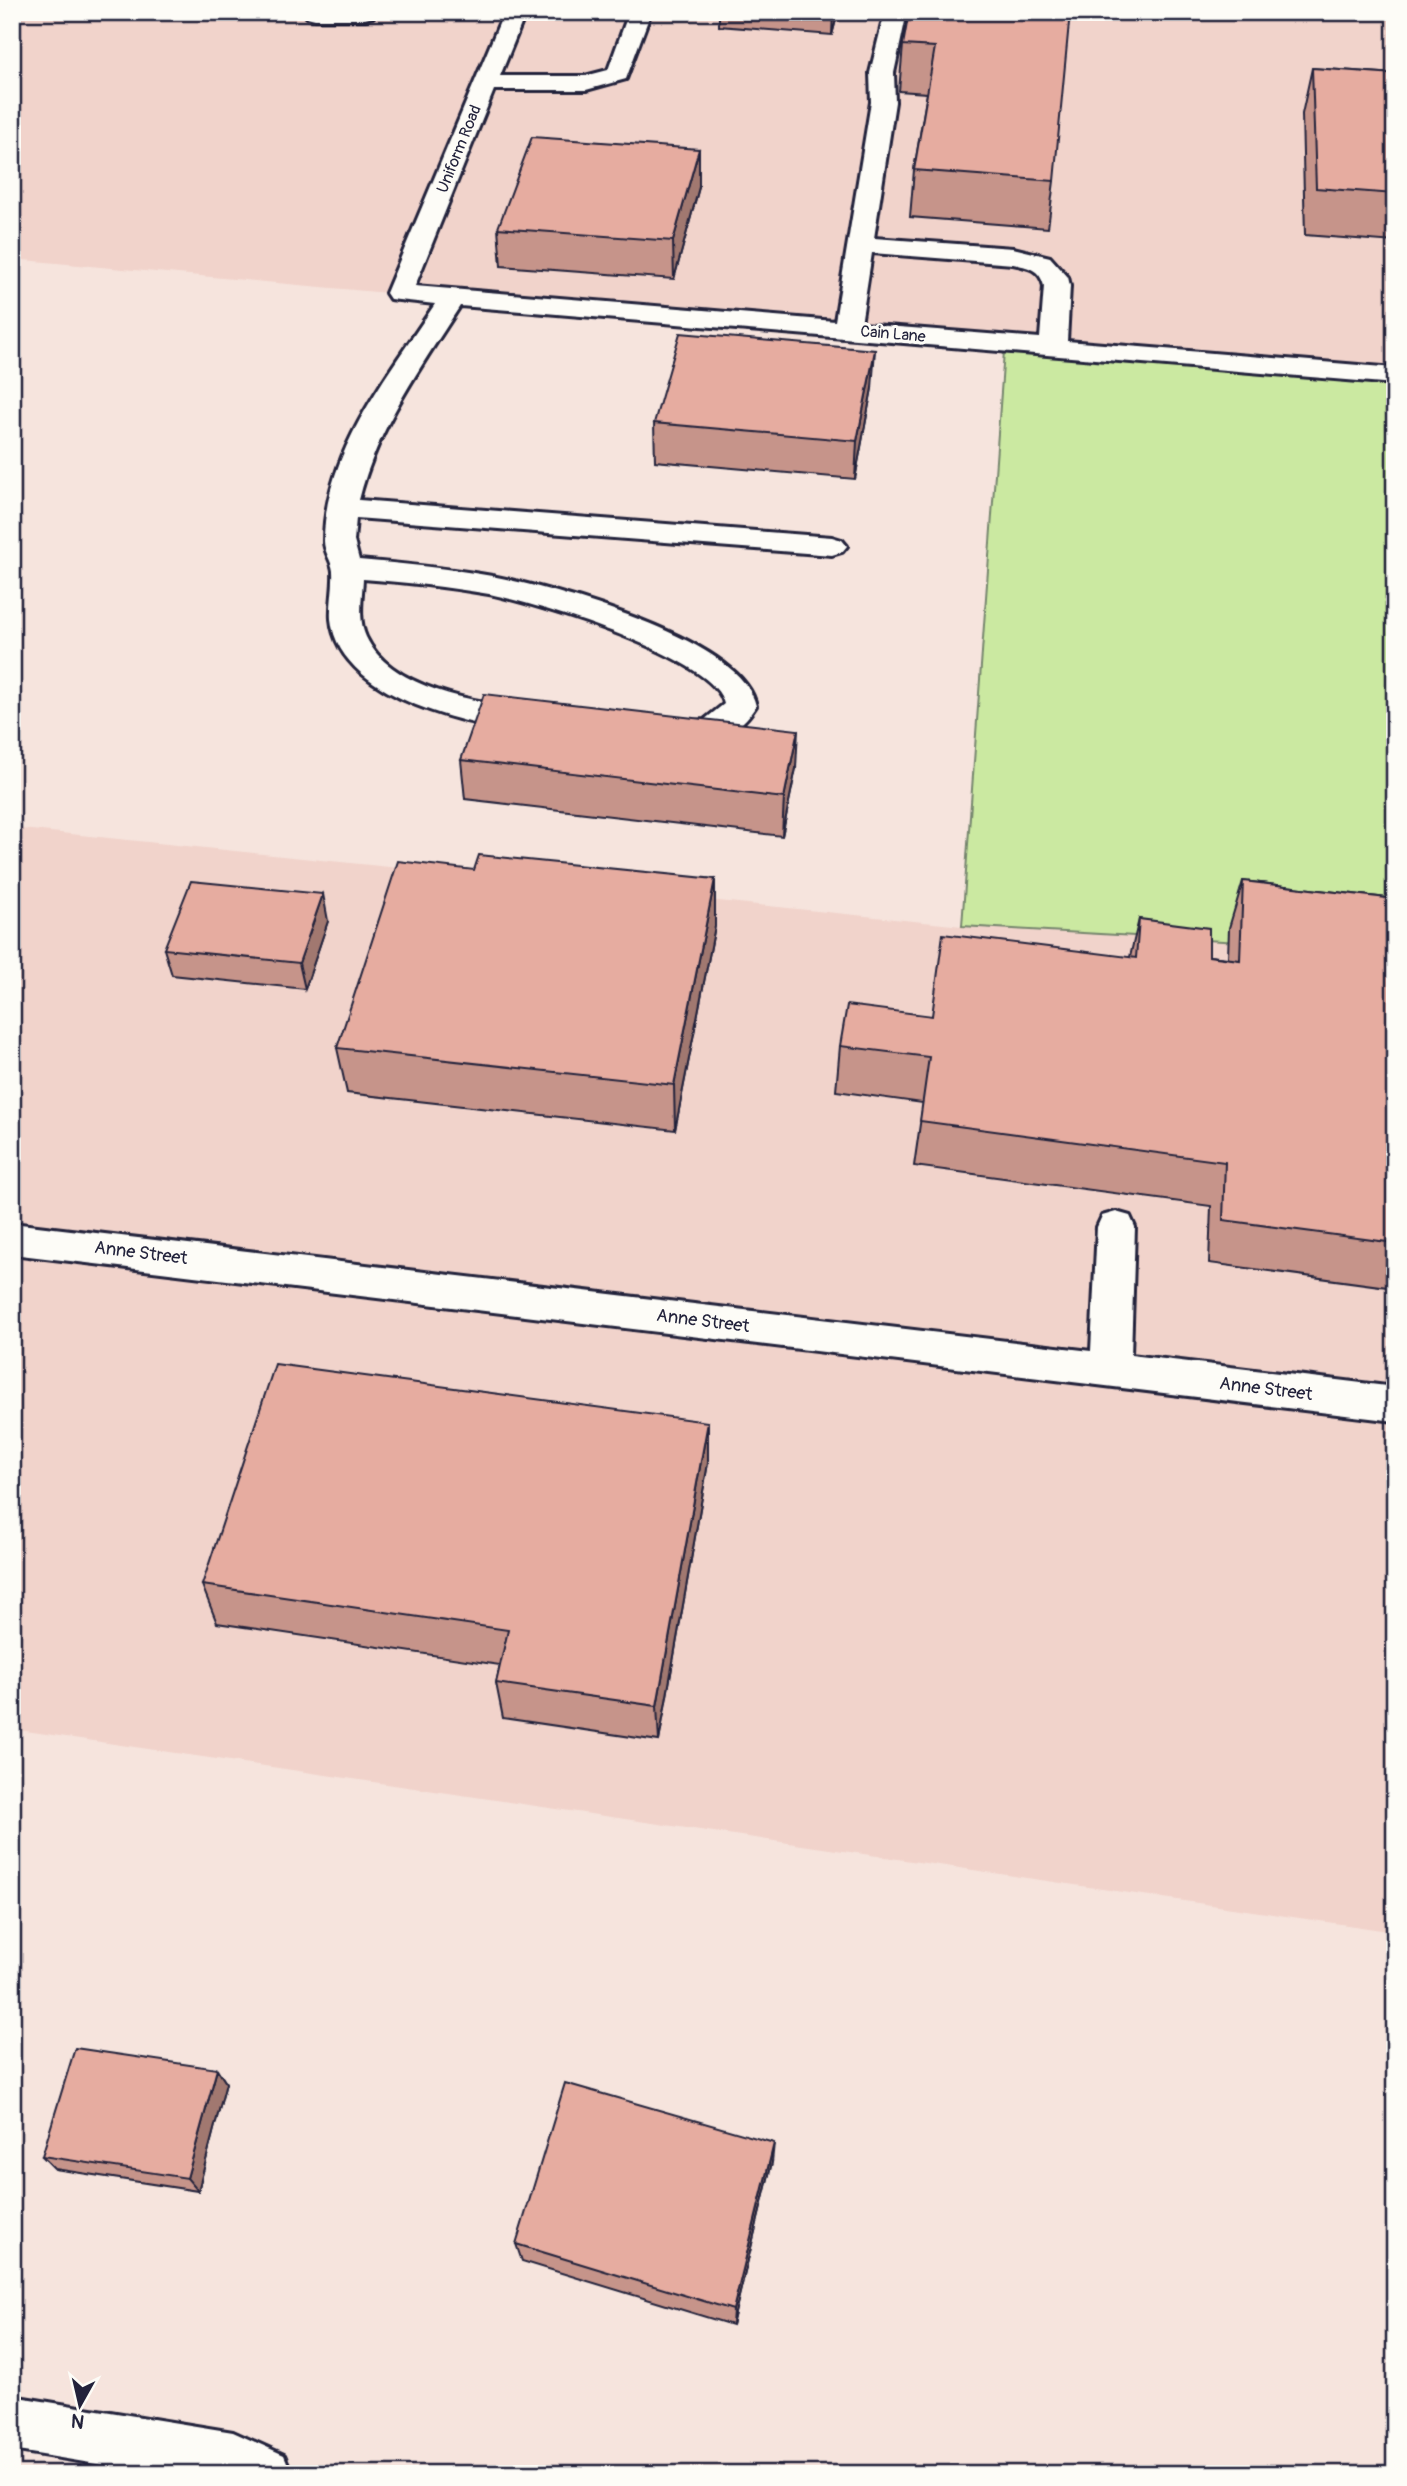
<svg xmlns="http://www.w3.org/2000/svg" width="1407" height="2486" font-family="Pangolin,sans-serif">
  <rect width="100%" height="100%" fill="#f6e4dd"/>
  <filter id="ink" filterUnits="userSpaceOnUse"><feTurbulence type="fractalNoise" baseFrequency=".0143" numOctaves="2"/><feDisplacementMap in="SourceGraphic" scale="14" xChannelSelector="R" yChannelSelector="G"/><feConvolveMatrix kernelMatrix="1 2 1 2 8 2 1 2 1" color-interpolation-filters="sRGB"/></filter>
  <g filter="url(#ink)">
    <g fill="#f1d3cb">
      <path d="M12 12H1395V384L12 259Z"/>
      <path d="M12 828 962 926 1395 951V1932L12 1729Z"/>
    </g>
    <path fill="#cbe9a1" stroke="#76866e" stroke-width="2" d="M1004 351 1395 384V951L962 926Z"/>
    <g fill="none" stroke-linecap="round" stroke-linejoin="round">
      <g stroke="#22223b" stroke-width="6">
        <g id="minor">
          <path d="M304 12H376L373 17 365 19H315L307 17Z"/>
          <path d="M504 12H526L500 76H585L608 70 629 12H651L626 79 586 90H494L415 286 835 321 871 102 870 73 885 12H907L894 73 895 102 874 238 1013 248 1050 257 1068 277 1070 286 1067 341 1395 368V384L460 306C420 368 377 428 359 500L832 537 842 540 847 546 842 552 832 555 356 518 354 541 359 560C404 564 448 568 492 576 552 588 744 639 756 706 736 738 701 749 665 740L660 732 665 724 704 720 724 704C717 657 534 603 489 594 448 587 405 582 363 579 362 598 358 620 366 637 391 690 478 702 529 709L540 713 545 720 540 727C510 736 446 717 416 705 379 690 335 663 331 619 330 603 334 587 333 571 332 561 324 552 324 541 324 452 389 374 435 304L390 299 386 293ZM872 253 1013 264C1028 267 1040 269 1044 286L1040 338 861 324Z"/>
          <path d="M1116 1212 1130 1216 1135 1227 1131 1355 1395 1387V1421L12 1254V1223L1091 1351 1097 1227 1102 1216Z"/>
          <path d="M12 2396 233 2432 284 2455 292 2474H157L12 2450Z"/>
        </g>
      </g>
      <use href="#minor" fill="#fdfcf7" fill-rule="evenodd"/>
    </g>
    <g fill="#c6948a" stroke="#22223b" stroke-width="2">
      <path d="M719 12H838L832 35 719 26Z"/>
      <path d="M909 12 1054 181 1048 228 910 217 914 170 927 93 899 91 903 45Z"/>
      <path d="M1312 68 1395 74V242L1305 235 1302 114Z"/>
      <path d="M699 149V187L674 279 501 266 498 228Z"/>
      <path d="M872 388 855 479 655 461 654 423Z"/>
      <path d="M461 760 796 768 782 836 465 799Z"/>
      <path d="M474 870 715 879V926L675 1130 347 1093 337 1048Z"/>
      <path d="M1243 881 1395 899V1288L1209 1263 1211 1206 914 1166 923 1103 836 1091 840 1046 932 1016 1130 957 1139 919 1209 956 1228 958 1229 928Z"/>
      <path d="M328 921 305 989 172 975 164 949Z"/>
      <path d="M708 1422V1463L659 1741 503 1718 496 1683 500 1665 217 1623 202 1585Z"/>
      <path d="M217 2069 226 2083 198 2191 55 2169 42 2156Z"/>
      <path d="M772 2162 732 2325 522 2261 516 2244Z"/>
    </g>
    <g fill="#a17870" stroke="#22223b" stroke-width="2">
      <path d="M833 12H838L832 35Z"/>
      <path d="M699 149V187L674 279 673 241Z"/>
      <path d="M875 350 872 388 855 479 857 441Z"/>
      <path d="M798 730 796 768 782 836 784 798Z"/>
      <path d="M715 879V926L675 1130 674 1085Z"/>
      <path d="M323 894 328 921 305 989 299 963Z"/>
      <path d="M708 1422V1463L659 1741 657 1706Z"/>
      <path d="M217 2069 226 2083 198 2191 187 2178Z"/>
      <path d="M774 2143 772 2162 732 2325 733 2310Z"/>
    </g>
    <g fill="#e6aca0" stroke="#22223b" stroke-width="2">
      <path d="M909 12H1070L1054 181 914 170 935 47 903 45Z"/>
      <path d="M1312 68 1395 74V194L1316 188Z"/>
      <path d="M532 137 699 149 673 241 498 228Z"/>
      <path d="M680 333 875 350 857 441 654 423Z"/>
      <path d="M484 694 798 730 784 798 461 760Z"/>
      <path d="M479 855 715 879 674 1085 337 1048 398 861 474 870Z"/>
      <path d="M191 881 323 894 299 963 164 949Z"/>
      <path d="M1243 881 1395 899V1243L1223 1220 1225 1162 920 1121 929 1057 840 1046 847 1005 932 1016 943 934 1136 958 1139 919 1209 928V956L1240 960Z"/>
      <path d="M275 1364 708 1422 657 1706 496 1683 508 1630 202 1585Z"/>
      <path d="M75 2048 217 2069 187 2178 42 2156Z"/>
      <path d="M565 2083 774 2143 733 2310 516 2244Z"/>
    </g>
  </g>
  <g text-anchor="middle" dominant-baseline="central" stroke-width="6" stroke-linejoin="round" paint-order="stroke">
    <g font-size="16" fill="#22223b" stroke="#fdfcf7">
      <text transform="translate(459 149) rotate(-68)">Uniform Road</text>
      <text transform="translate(893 334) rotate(5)">Cain Lane</text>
    </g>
    <g font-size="18" fill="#22223b" stroke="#fdfcf7">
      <text transform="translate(141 1253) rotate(7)">Anne Street</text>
      <text transform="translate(703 1321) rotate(7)">Anne Street</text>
      <text transform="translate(1266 1389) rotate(7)">Anne Street</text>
    </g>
  </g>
  <rect width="1407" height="2486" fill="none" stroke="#fdfcf7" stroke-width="42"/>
  <rect x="21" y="21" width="1365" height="2444" fill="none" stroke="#22223b" stroke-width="2.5" filter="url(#ink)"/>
  <g transform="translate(80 2405) rotate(188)" stroke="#fdfcf7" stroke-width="5" paint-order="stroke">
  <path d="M0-5L12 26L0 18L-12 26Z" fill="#22223b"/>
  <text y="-10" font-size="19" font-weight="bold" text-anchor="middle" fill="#22223b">N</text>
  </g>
</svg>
